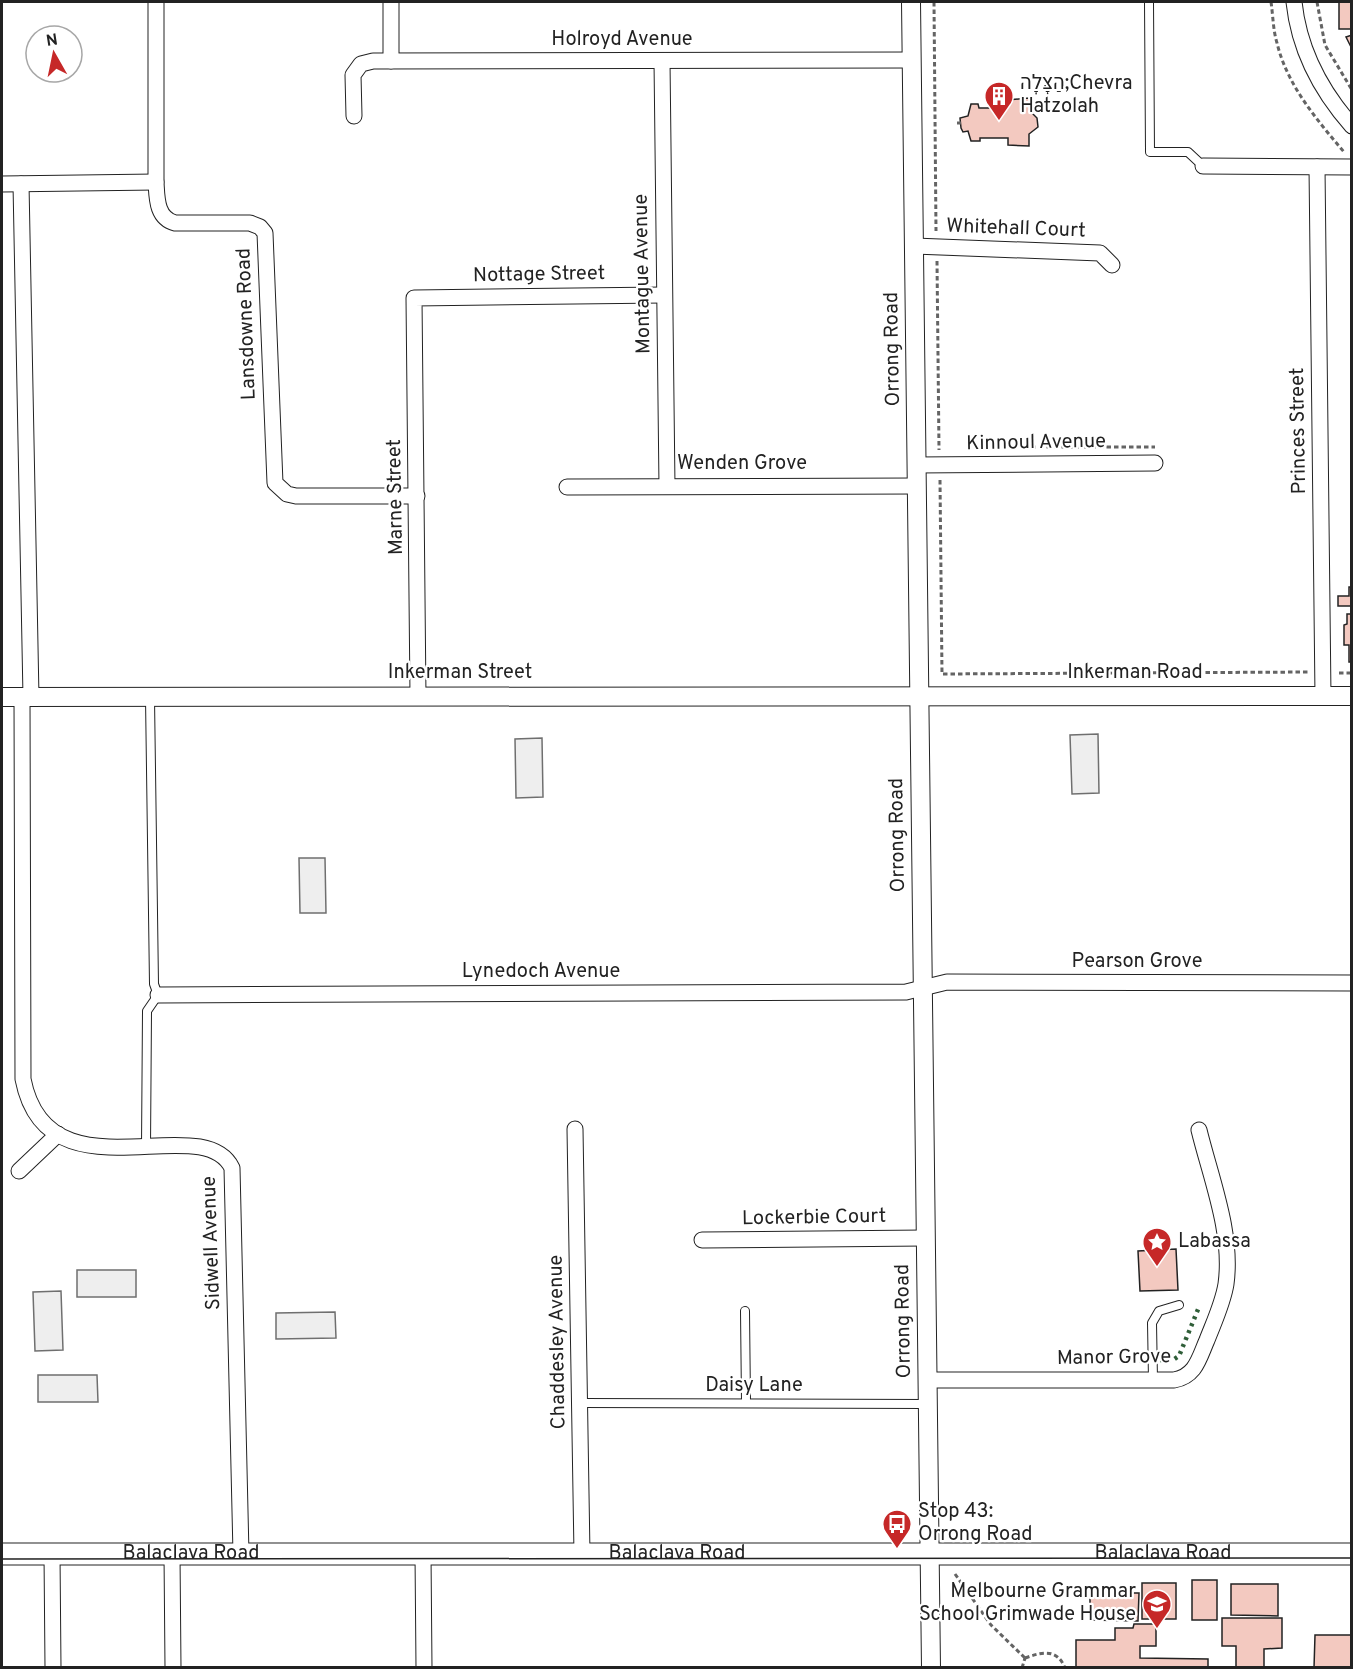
<svg xmlns="http://www.w3.org/2000/svg" width="1353" height="1669" font-family="Overpass,Heebo,sans-serif">
  <rect width="100%" height="100%" fill="#fff"/>
  <g fill="#eee" stroke="#6f6f6f" stroke-width="1.5">
    <path d="M1098 734 1099 793 1072 794 1070 735Z"/>
    <path d="M542 738 543 797 516 798 515 739Z"/>
    <path d="M299 858H325L326 913H300Z"/>
    <rect x="77" y="1270" width="59" height="27"/>
    <path d="M61 1291 63 1350 35 1351 33 1292Z"/>
    <path d="M335 1312 336 1338 276 1339V1313Z"/>
    <path d="M38 1375H97L98 1402H38Z"/>
  </g>
  <g fill="#f3c9c0" stroke="#222" stroke-width="1.5">
    <rect x="1339" y="2" width="13" height="27"/>
    <path d="M1352 35V49L1346 37Z"/>
    <path d="M1029 98V110L1037 118 1038 127 1029 134V146L1008 145V138H980V141H971L968 131 963 132 961 128 960 118 968 116 971 104H978L979 108H1007V100Z"/>
    <path d="M1349 587H1352V606H1338V596H1349Z"/>
    <path d="M1347 614H1352V662H1349V645H1344V625L1347 624Z"/>
    <path d="M1176 1249 1178 1290 1140 1291 1138 1251Z"/>
    <rect x="1192" y="1580" width="25" height="40"/>
    <rect x="1142" y="1583" width="34" height="36"/>
    <path d="M1231 1584H1278V1616L1231 1615Z"/>
    <path d="M1090 1593H1139L1138 1621 1090 1620Z"/>
    <path d="M1222 1618H1282V1648L1264 1649V1668H1236V1646H1222Z"/>
    <path d="M1134 1624H1156V1646H1140V1658L1208 1659V1668H1076V1640H1115V1628H1133Z"/>
    <path d="M1315 1635H1352V1668H1314Z"/>
  </g>
  <g fill="none" stroke-linecap="round" stroke-linejoin="round">
    <g stroke="#222" stroke-width="10">
      <g id="service">
        <path d="M1149 2 1150 152H1188L1203 166"/>
        <path d="M146 1147 147 1011 158 995 154 984 150 698"/>
        <path d="M745 1311 746 1402"/>
        <path d="M1153 1380 1152 1323 1159 1311 1179 1305"/>
        <path d="M581 1403 927 1404"/>
      </g>
    </g>
    <g stroke="#222" stroke-width="17">
      <g id="minor">
        <path d="M156 2V182C157 197 156 218 175 223H250L260 227 265 233 275 483 287 494 296 496H417"/>
        <path d="M391 2V61"/>
        <path d="M1294 2C1299 49 1321 91 1352 126"/>
        <path d="M662 61 667 486"/>
        <path d="M354 116 353 75 361 64 373 61 912 60"/>
        <path d="M1203 166 1352 167"/>
        <path d="M1317 167 1323 696"/>
        <path d="M2 184 156 182"/>
        <path d="M21 184 31 697"/>
        <path d="M914 246 1100 253 1112 265"/>
        <path d="M916 465 1155 463"/>
        <path d="M567 487 917 486"/>
        <path d="M418 696 414 298 664 295"/>
        <path d="M22 697 23 1079C47 1203 202 1107 232 1168L241 1554"/>
        <path d="M158 995 906 992 947 982 1352 983"/>
        <path d="M575 1129 582 1554"/>
        <path d="M19 1171 58 1134"/>
        <path d="M702 1240 925 1238"/>
        <path d="M928 1380H1174C1196 1376 1199 1358 1207 1340 1214 1322 1223 1303 1226 1284 1233 1233 1211 1179 1199 1130"/>
        <path d="M52 1554 53 1668"/>
        <path d="M172 1554 173 1668"/>
        <path d="M423 1554 424 1668"/>
      </g>
    </g>
    <g stroke="#222" stroke-width="20">
      <g id="tertiary">
        <path d="M911 2 931 1668"/>
        <path d="M2 697 1352 696"/>
      </g>
    </g>
    <g stroke="#222" stroke-width="23">
      <g id="secondary">
        <path id="s1" d="M2 1554H1352"/>
      </g>
    </g>
    <g stroke="#646464" stroke-width="3" stroke-dasharray="4.5 3" stroke-linecap="butt">
      <path d="M934 2 936 231"/>
      <path d="M1271 2C1273 15 1273 30 1277 43 1287 85 1317 120 1344 152"/>
      <path d="M1317 2 1325 45 1352 90"/>
      <path d="M957 123H961"/>
      <path d="M937 261 939 450"/>
      <path d="M1024 447H1155"/>
      <path d="M940 480 942 674 1308 672"/>
      <path d="M1339 673H1352"/>
      <path d="M955 1574 991 1625 1025 1658"/>
      <path d="M1025 1658C1042 1652 1057 1648 1065 1668"/>
      <path d="M1022 1668 1025 1658"/>
    </g>
    <use href="#service" stroke="#fff" stroke-width="8"/>
    <use href="#minor" stroke="#fff" stroke-width="15"/>
    <use href="#tertiary" stroke="#fff" stroke-width="18"/>
    <use href="#secondary" stroke="#fff" stroke-width="21"/>
    <path stroke="#222" stroke-width="1.5" d="M2 1559 1352 1558"/>
    <g stroke="#2f5e38" stroke-width="4.5" stroke-dasharray="3 4.5" stroke-linecap="butt">
      <path d="M1125 1360 1145 1361"/>
      <path d="M1160 1360H1173L1179 1356 1199 1307"/>
    </g>
  </g>
  <defs>
    <g id="building-pin" transform="scale(1.5)"><path d="M0 17L-7.5 6A9.5 9.5 0 1 1 7.5 6Z" fill="#c62828" stroke="#fff"/><path d="M-4-6H4V6H1V3H-1V6H-4ZM-2.5-4.3h1.7v1.8h-1.7ZM.8-4.3h1.7v1.8H.8ZM-2.5-1h1.7V.8h-1.7ZM.8-1h1.7V.8H.8Z" fill="#fff"/></g>
    <g id="sight-pin" transform="scale(1.5)"><path d="M0 17L-7.5 6A9.5 9.5 0 1 1 7.5 6Z" fill="#c62828" stroke="#fff"/><path d="M0-6L1.8-2.2L6-1.7L2.9 1.2L3.7 5.4L0 3.3L-3.7 5.4L-2.9 1.2L-6-1.7L-1.8-2.2Z" fill="#fff"/></g>
    <g id="bus-pin" transform="scale(1.5)"><path d="M0 17L-7.5 6A9.5 9.5 0 1 1 7.5 6Z" fill="#c62828" stroke="#fff"/><path d="M-5-6H5V4H4V6H2V4H-2V6H-4V4H-5ZM-3.5-4V0h7V-4ZM-3.5 1.2v1.5H-2V1.2ZM2 1.2v1.5H3.5V1.2Z" fill="#fff"/></g>
    <g id="school-pin" transform="scale(1.5)"><path d="M0 17L-7.5 6A9.5 9.5 0 1 1 7.5 6Z" fill="#c62828" stroke="#fff"/><path d="M0-5L7-2L0 1L-7-2ZM-4 1L0 2.5L4 1V4Q0 6-4 4Z" fill="#fff"/></g>
  </defs>
  <g fill-rule="evenodd">
    <use href="#building-pin" x="999" y="96"/>
    <use href="#sight-pin" x="1157" y="1242"/>
    <use href="#bus-pin" x="897" y="1524"/>
    <use href="#school-pin" x="1157" y="1604"/>
  </g>
  <g text-anchor="middle" dominant-baseline="central" stroke-width="4.5" stroke-linejoin="round" paint-order="stroke">
    <g font-size="20" fill="#222" stroke="#fff">
      <text x="622" y="40">Holroyd Avenue</text>
      <text transform="translate(1016 229) rotate(2)">Whitehall Court</text>
      <text transform="translate(643 274) rotate(-91)">Montague Avenue</text>
      <text transform="translate(539 275) rotate(-1)">Nottage Street</text>
      <text transform="translate(247 324) rotate(-92)">Lansdowne Road</text>
      <text transform="translate(893 349) rotate(-91)">Orrong Road</text>
      <text transform="translate(1299 431) rotate(-91)">Princes Street</text>
      <text transform="translate(1036 443) rotate(-1)">Kinnoul Avenue</text>
      <text x="742" y="464">Wenden Grove</text>
      <text transform="translate(396 497) rotate(-91)">Marne Street</text>
      <text x="460" y="673">Inkerman Street</text>
      <text x="1135" y="673">Inkerman Road</text>
      <text transform="translate(898 835) rotate(-91)">Orrong Road</text>
      <text x="1137" y="962">Pearson Grove</text>
      <text x="541" y="972">Lynedoch Avenue</text>
      <text transform="translate(814 1218) rotate(-1)">Lockerbie Court</text>
      <text transform="translate(212 1243) rotate(-92)">Sidwell Avenue</text>
      <text transform="translate(904 1321) rotate(-91)">Orrong Road</text>
      <text transform="translate(558 1342) rotate(-91)">Chaddesley Avenue</text>
      <text transform="translate(1114 1358) rotate(-1)">Manor Grove</text>
      <text x="754" y="1386">Daisy Lane</text>
      <text stroke="none"><textPath href="#s1" startOffset="189">Balaclava Road</textPath></text>
      <text stroke="none"><textPath href="#s1" startOffset="675">Balaclava Road</textPath></text>
      <text stroke="none"><textPath href="#s1" startOffset="1161">Balaclava Road</textPath></text>
    </g>
    <g font-size="20" fill="#222" stroke="#fff" text-anchor="start">
      <text x="1020" y="84">הַצָּלָה;Chevra<tspan x="1020" dy="23">Hatzolah</tspan></text>
      <text x="1178" y="1242">Labassa</text>
      <text x="918" y="1512">Stop 43:<tspan x="918" dy="23">Orrong Road</tspan></text>
      <text x="1136" y="1592" text-anchor="end">Melbourne Grammar<tspan x="1136" dy="23">School Grimwade House</tspan></text>
    </g>
  </g>
  <rect width="1353" height="1669" fill="none" stroke="#222222" stroke-width="6"/>
  <g transform="translate(54 54) rotate(351)"><circle r="28" fill="#ffffff" stroke="#a7a7a7" stroke-width="1.5"/>
  <path d="M0-4.5L10 22L0 15L-10 22Z" fill="#c62828"/>
  <text y="-9" font-size="16" font-weight="bold" text-anchor="middle" fill="#222222">N</text>
  </g>
</svg>
